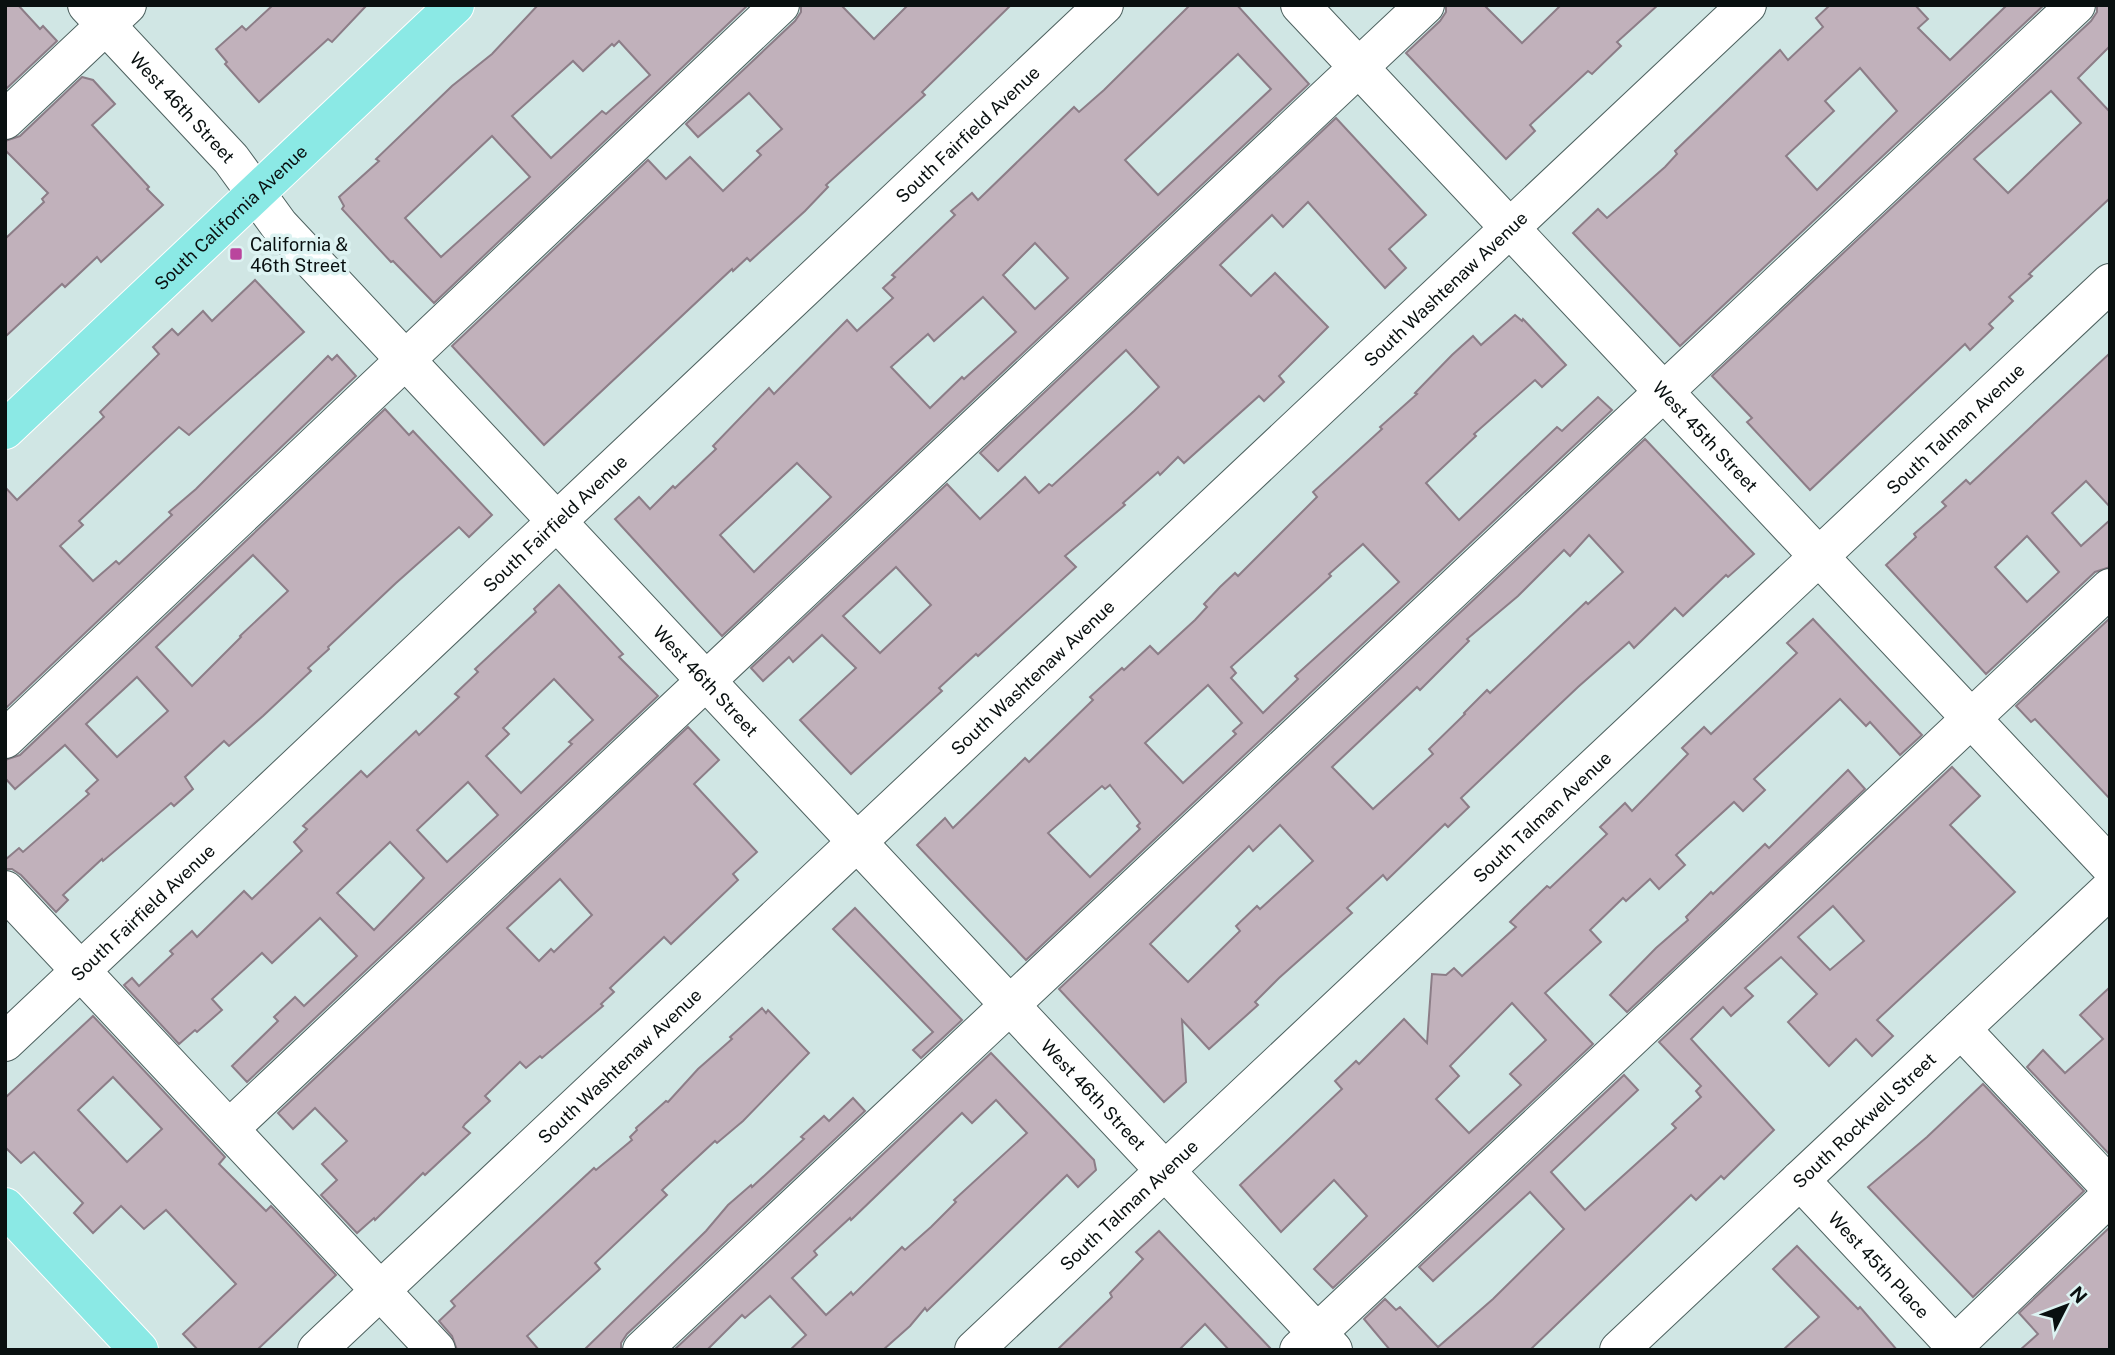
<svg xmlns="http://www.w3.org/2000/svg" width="2115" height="1355" font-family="'Public Sans',sans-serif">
  <rect width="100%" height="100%" fill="#d0e6e4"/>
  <g fill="#c1b1bb" stroke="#8c7d87" stroke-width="2" fill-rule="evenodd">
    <path d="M5 5H18L40 29 43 26 57 41 5 90Z"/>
    <path d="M273 5H367L332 42 328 39 259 102 225 64 227 62 216 49 242 26 246 30Z"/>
    <path d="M538 5H748L434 303 393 261 391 262 342 209 344 206 339 197 379 161 376 159 452 86 492 54ZM619 41 650 75 606 114 602 111 551 158 512 116 573 61 583 71 612 44 614 46ZM492 136 530 177 441 257 405 218Z"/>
    <path d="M801 5H841L874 39 908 5H1011L922 92 925 95 826 185 828 187 805 211 750 261 747 258 733 271 732 269 544 445 452 346 648 160 666 179 690 157 723 191 761 155 757 151 782 129 749 93 698 137 686 124 795 21 801 12Z"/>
    <path d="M1190 5H1237L1309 84 722 636 615 519 639 497 650 509 673 486 675 488 716 449 713 446 769 388 774 394 847 320 857 331 893 298 883 288 895 277 892 275 955 215 951 211 972 193 978 200 1074 107 1079 112 1104 90ZM1238 54 1271 89 1158 195 1125 160ZM1035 243 1068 278 1035 309 1003 275ZM983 297 1016 332 964 379 962 377 930 408 891 367 928 334 934 341ZM797 463 831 497 754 572 720 535Z"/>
    <path d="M1446 5H1484L1522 43 1561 5H1658L1617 42 1621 46 1592 74 1588 71 1530 125 1535 131 1506 159 1406 53 1440 21 1446 12Z"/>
    <path d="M1830 5H1915L1928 19 1918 28 1950 60 2007 5H2044L1680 346 1573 233 1598 209 1607 218 1665 167 1677 154 1675 151 1780 50 1788 60 1823 27 1816 18ZM1860 68 1897 111 1817 190 1786 156 1834 111 1825 101Z"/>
    <path d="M2097 5H2110V46L2078 78 2110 112V198L2029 274 2032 276 2009 297 2013 301 1989 324 1993 328 1970 350 1965 344 1810 490 1747 422 1752 418 1712 376 2091 21 2097 12ZM2051 91 2081 123 2008 193 1974 159Z"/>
    <path d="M82 77 93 80 115 104 92 125 149 187 147 189 163 205 101 262 97 257 65 287 62 284 5 337V239L44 202 42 199 48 193 5 150V141L20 136Z"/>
    <path d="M1336 118 1426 215 1389 249 1406 268 1385 288 1308 202 1283 227 1272 215 1220 265 1251 296 1275 273 1328 327 1279 376 1284 382 1264 401 1259 396 1184 463 1178 457 1160 475 1158 472 1123 503 1125 505 1065 556 1076 567 978 656 976 654 939 688 942 691 851 774 800 720 856 668 822 635 793 662 789 657 763 681 751 668 947 484 980 519 1025 477 1039 493 1049 484 1052 486 1134 411 1159 387 1126 350 998 471 980 453ZM896 567 931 605 880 653 843 616Z"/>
    <path d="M255 280 304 332 189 435 179 427 79 521 83 525 60 546 93 581 116 561 119 564 172 515 169 512 196 489 328 356 332 360 337 355 356 376 5 709V487L17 500 104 417 100 412 159 354 153 347 172 329 178 335 203 311 212 321Z"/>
    <path d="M1515 315 1522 321 1523 319 1566 365 1542 387 1535 380 1474 434 1476 436 1426 483 1459 520 1557 427 1562 431 1598 397 1612 410 1026 960 917 845 945 818 953 828 1025 758 1029 762 1093 700 1090 697 1122 668 1124 670 1150 646 1158 654 1195 620 1207 607 1204 604 1220 587 1235 573 1238 576 1317 497 1313 492 1382 429 1380 427 1417 394 1415 393 1452 355 1473 336 1481 345ZM1363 544 1399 582 1295 676 1298 679 1263 713 1231 678 1236 673 1231 667 1317 589 1331 576 1329 574ZM1208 685 1242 723 1233 731 1236 734 1183 783 1145 743ZM1110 785 1140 823 1137 826 1140 829 1090 877 1048 833 1102 786 1105 789Z"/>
    <path d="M2110 353V507L2086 481 2052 513 2081 546 2110 520V567L2095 572 1986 674 1886 565 1916 537 1914 534 1946 506 1942 502 1966 480 1970 484ZM2027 536 2059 572 2027 602 1995 567Z"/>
    <path d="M385 409 409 435 413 431 492 515 469 537 459 527 396 583 328 647 329 649 308 668 311 671 263 716 229 746 224 741 185 777 193 789 174 806 171 803 103 861 102 859 63 895 68 900 56 912 21 875 12 869H5V860L19 848 23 852 89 794 86 791 98 780 65 745 15 789 5 778V760L20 755ZM253 555 288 591 240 636 241 637 192 686 156 647ZM137 677 168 711 117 757 86 724Z"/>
    <path d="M1645 439 1754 554 1728 577 1726 575 1683 616 1675 608 1634 648 1629 642 1578 687 1461 798 1469 807 1448 827 1445 824 1387 880 1383 875 1347 908 1352 913 1279 978 1255 1002 1258 1005 1209 1049 1182 1020 1186 1082 1164 1102 1059 989ZM1589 535 1623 572 1588 604 1586 602 1490 693 1487 690 1464 713 1465 714 1429 749 1433 754 1373 809 1332 767 1417 687 1420 690 1469 641 1467 639 1518 596 1564 550 1570 556ZM1280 825 1313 861 1260 909 1257 906 1236 926 1240 931 1188 982 1150 944 1249 846 1253 851Z"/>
    <path d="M559 585 623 654 619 657 658 696 247 1082 232 1066 278 1021 274 1017 295 997 304 1006 357 956 320 918 272 963 262 953 212 999 222 1010 197 1032 195 1030 179 1044 124 985 132 978 139 986 173 954 170 951 192 931 197 937 244 891 252 899 302 851 294 842 307 829 303 826 361 771 367 777 416 731 419 735 459 697 455 694 478 672 475 669 536 612 534 609ZM554 679 593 720 569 742 572 744 521 793 486 756 509 734 503 728ZM468 782 498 815 447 862 417 830ZM390 842 424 878 374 930 337 893Z"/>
    <path d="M2110 618V799L2035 719 2031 722 2016 706Z"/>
    <path d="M1813 619 1922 735 1900 755 1870 722 1866 726 1840 699 1754 779 1765 790 1743 811 1734 802 1676 855 1685 865 1659 889 1650 879 1626 901 1623 898 1590 930 1601 942 1545 993 1593 1044 1333 1288 1314 1269 1367 1216 1334 1180 1281 1232 1240 1185 1342 1089 1335 1081 1356 1061 1359 1064 1404 1019 1427 1043 1432 974 1446 975 1454 968 1462 976 1516 927 1510 922 1523 909 1547 886 1550 888 1607 834 1600 827 1625 803 1632 811 1688 754 1682 748 1704 727 1711 734 1797 653 1787 643ZM1512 1003 1546 1040 1510 1074 1521 1085 1469 1133 1436 1099 1459 1076 1450 1066Z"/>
    <path d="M688 727 719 760 694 784 757 852 733 874 738 880 671 944 664 937 610 988 614 992 601 1004 603 1006 542 1058 540 1056 526 1068 520 1062 485 1096 490 1101 465 1124 463 1127 470 1133 425 1175 423 1173 375 1220 374 1218 357 1233 321 1195 337 1180 322 1164 347 1141 315 1108 293 1129 278 1113ZM560 879 592 915 554 952 551 949 539 961 507 928Z"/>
    <path d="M1952 767 1980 796 1950 825 2015 892 1877 1020 1893 1036 1872 1056 1856 1039 1829 1066 1788 1022 1817 994 1781 957 1745 988 1753 996 1731 1016 1723 1007 1691 1039 1774 1130 1724 1179 1721 1176 1696 1200 1691 1195 1530 1350H1390L1364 1319 1385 1299 1396 1310 1400 1307 1438 1347 1493 1299 1564 1229 1530 1192 1433 1281 1419 1267 1624 1075 1638 1090 1551 1172 1585 1210 1676 1128 1672 1124 1701 1097 1696 1091 1701 1086 1659 1042ZM1833 906 1864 941 1830 970 1798 937Z"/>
    <path d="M1848 770 1865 789 1627 1012 1610 995 1656 948 1688 920 1686 917 1711 892 1713 894 1765 844 1769 848Z"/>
    <path d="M855 908 962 1020 921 1058 913 1050 933 1032 833 929Z"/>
    <path d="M2110 987V1155L2027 1067 2043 1050 2065 1073 2103 1039 2080 1015Z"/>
    <path d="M762 1008 766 1013 768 1010 809 1053 743 1121 717 1143 715 1141 662 1190 667 1195 595 1263 600 1269 527 1336 539 1350H457L452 1336 439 1321 455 1306 451 1301 594 1168 596 1170 632 1140 630 1137 637 1130 636 1128 666 1101 668 1102 698 1069 732 1039 730 1037Z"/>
    <path d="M93 1016 225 1157 219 1164 266 1211 271 1206 336 1275 257 1350H198L183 1334 236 1284 166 1210 144 1229 121 1206 93 1233 74 1213 83 1203 34 1152 21 1163 5 1147V1098ZM113 1077 162 1129 127 1162 78 1110Z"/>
    <path d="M991 1053 1094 1160 1096 1170 1078 1187 1067 1175 927 1311 925 1308 910 1326 883 1350H790L806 1335 770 1296 745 1318 742 1315 707 1350H674ZM996 1100 1027 1133 954 1200 956 1202 931 1227 905 1250 902 1247 853 1295 851 1292 826 1315 792 1278 817 1255 814 1251 850 1218 851 1220 962 1113 972 1123Z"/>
    <path d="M1983 1084 2084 1191 1973 1297 1868 1187 1927 1137Z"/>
    <path d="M853 1098 865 1111 627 1334 621 1343V1350H584L706 1231 728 1205 751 1185 752 1187 804 1139 801 1137 824 1116 829 1121Z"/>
    <path d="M2110 1227V1350H2020L2038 1334 2019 1313Z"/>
    <path d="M1159 1231 1272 1350H1229L1205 1324 1179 1350H1057L1112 1297 1110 1293 1143 1259 1136 1252Z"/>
    <path d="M1797 1246 1858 1309 1860 1307 1897 1350H1783L1819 1317 1773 1269Z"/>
  </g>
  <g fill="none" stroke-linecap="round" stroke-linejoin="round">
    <g stroke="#4d615f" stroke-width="40">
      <g id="minor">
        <path id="s1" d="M87 5 231 159 279 225 1333 1350"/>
        <path id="s2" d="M1300 5 2110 866"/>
        <path d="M5 120 127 5"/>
        <path d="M5 739 780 5"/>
        <path d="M5 890 436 1350"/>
        <path d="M1961 1029 2110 1187"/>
        <path id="s3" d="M5 1042 1104 5"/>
        <path d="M229 1129 1425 5"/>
        <path id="s4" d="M1800 1180 1959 1350"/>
        <path d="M1955 1345 2110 1196"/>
        <path id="s5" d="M317 1350 1747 5"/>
        <path d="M642 1350 2076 5"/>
        <path id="s6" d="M974 1350 2110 283"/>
        <path d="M1299 1350 2110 588"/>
        <path id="s7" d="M1619 1350 2110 889"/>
      </g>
    </g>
    <g stroke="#fff" stroke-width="40">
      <g id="major">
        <path id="s8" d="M5 430 455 5"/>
        <path d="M5 1207 139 1350"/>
      </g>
    </g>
    <use href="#minor" stroke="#fff" stroke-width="38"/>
    <use href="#major" stroke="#8be9e5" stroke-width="38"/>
  </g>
  <rect fill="#ba459d" stroke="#ddf3f2" stroke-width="2.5" x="229" y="247" width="14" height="14" rx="3.5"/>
  <g text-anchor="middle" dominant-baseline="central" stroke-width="7" stroke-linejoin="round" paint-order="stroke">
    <g font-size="18" fill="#091010" stroke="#ddf3f2">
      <text stroke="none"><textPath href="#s1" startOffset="140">West 46th Street</textPath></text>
      <text stroke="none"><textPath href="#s3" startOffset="1323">South Fairfield Avenue</textPath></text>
      <text stroke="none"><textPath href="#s8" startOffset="310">South California Avenue</textPath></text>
      <text stroke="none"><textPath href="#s5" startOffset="1549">South Washtenaw Avenue</textPath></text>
      <text stroke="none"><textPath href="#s6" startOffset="1346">South Talman Avenue</textPath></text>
      <text stroke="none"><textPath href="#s2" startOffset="592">West 45th Street</textPath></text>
      <text stroke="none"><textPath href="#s3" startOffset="756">South Fairfield Avenue</textPath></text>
      <text stroke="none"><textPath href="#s5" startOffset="982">South Washtenaw Avenue</textPath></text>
      <text stroke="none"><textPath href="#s1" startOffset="917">West 46th Street</textPath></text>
      <text stroke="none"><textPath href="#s6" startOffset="779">South Talman Avenue</textPath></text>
      <text stroke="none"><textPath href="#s3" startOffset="189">South Fairfield Avenue</textPath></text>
      <text stroke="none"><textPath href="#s5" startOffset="415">South Washtenaw Avenue</textPath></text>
      <text stroke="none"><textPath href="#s1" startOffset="1484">West 46th Street</textPath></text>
      <text stroke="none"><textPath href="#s7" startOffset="336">South Rockwell Street</textPath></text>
      <text stroke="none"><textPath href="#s6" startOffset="212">South Talman Avenue</textPath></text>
      <text stroke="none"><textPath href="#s4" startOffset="116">West 45th Place</textPath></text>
    </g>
    <g font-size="18" fill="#091010" stroke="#ddf3f2" text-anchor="start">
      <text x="250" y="244">California &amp;<tspan x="250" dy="21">46th Street</tspan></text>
    </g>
  </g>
  <rect width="2115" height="1355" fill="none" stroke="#091010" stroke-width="14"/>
  <g transform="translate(2066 1306) rotate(48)" stroke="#ddf3f2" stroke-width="5" paint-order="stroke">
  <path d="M0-5L12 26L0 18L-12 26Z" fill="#091010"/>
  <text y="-10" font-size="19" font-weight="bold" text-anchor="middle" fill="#091010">N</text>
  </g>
</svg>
